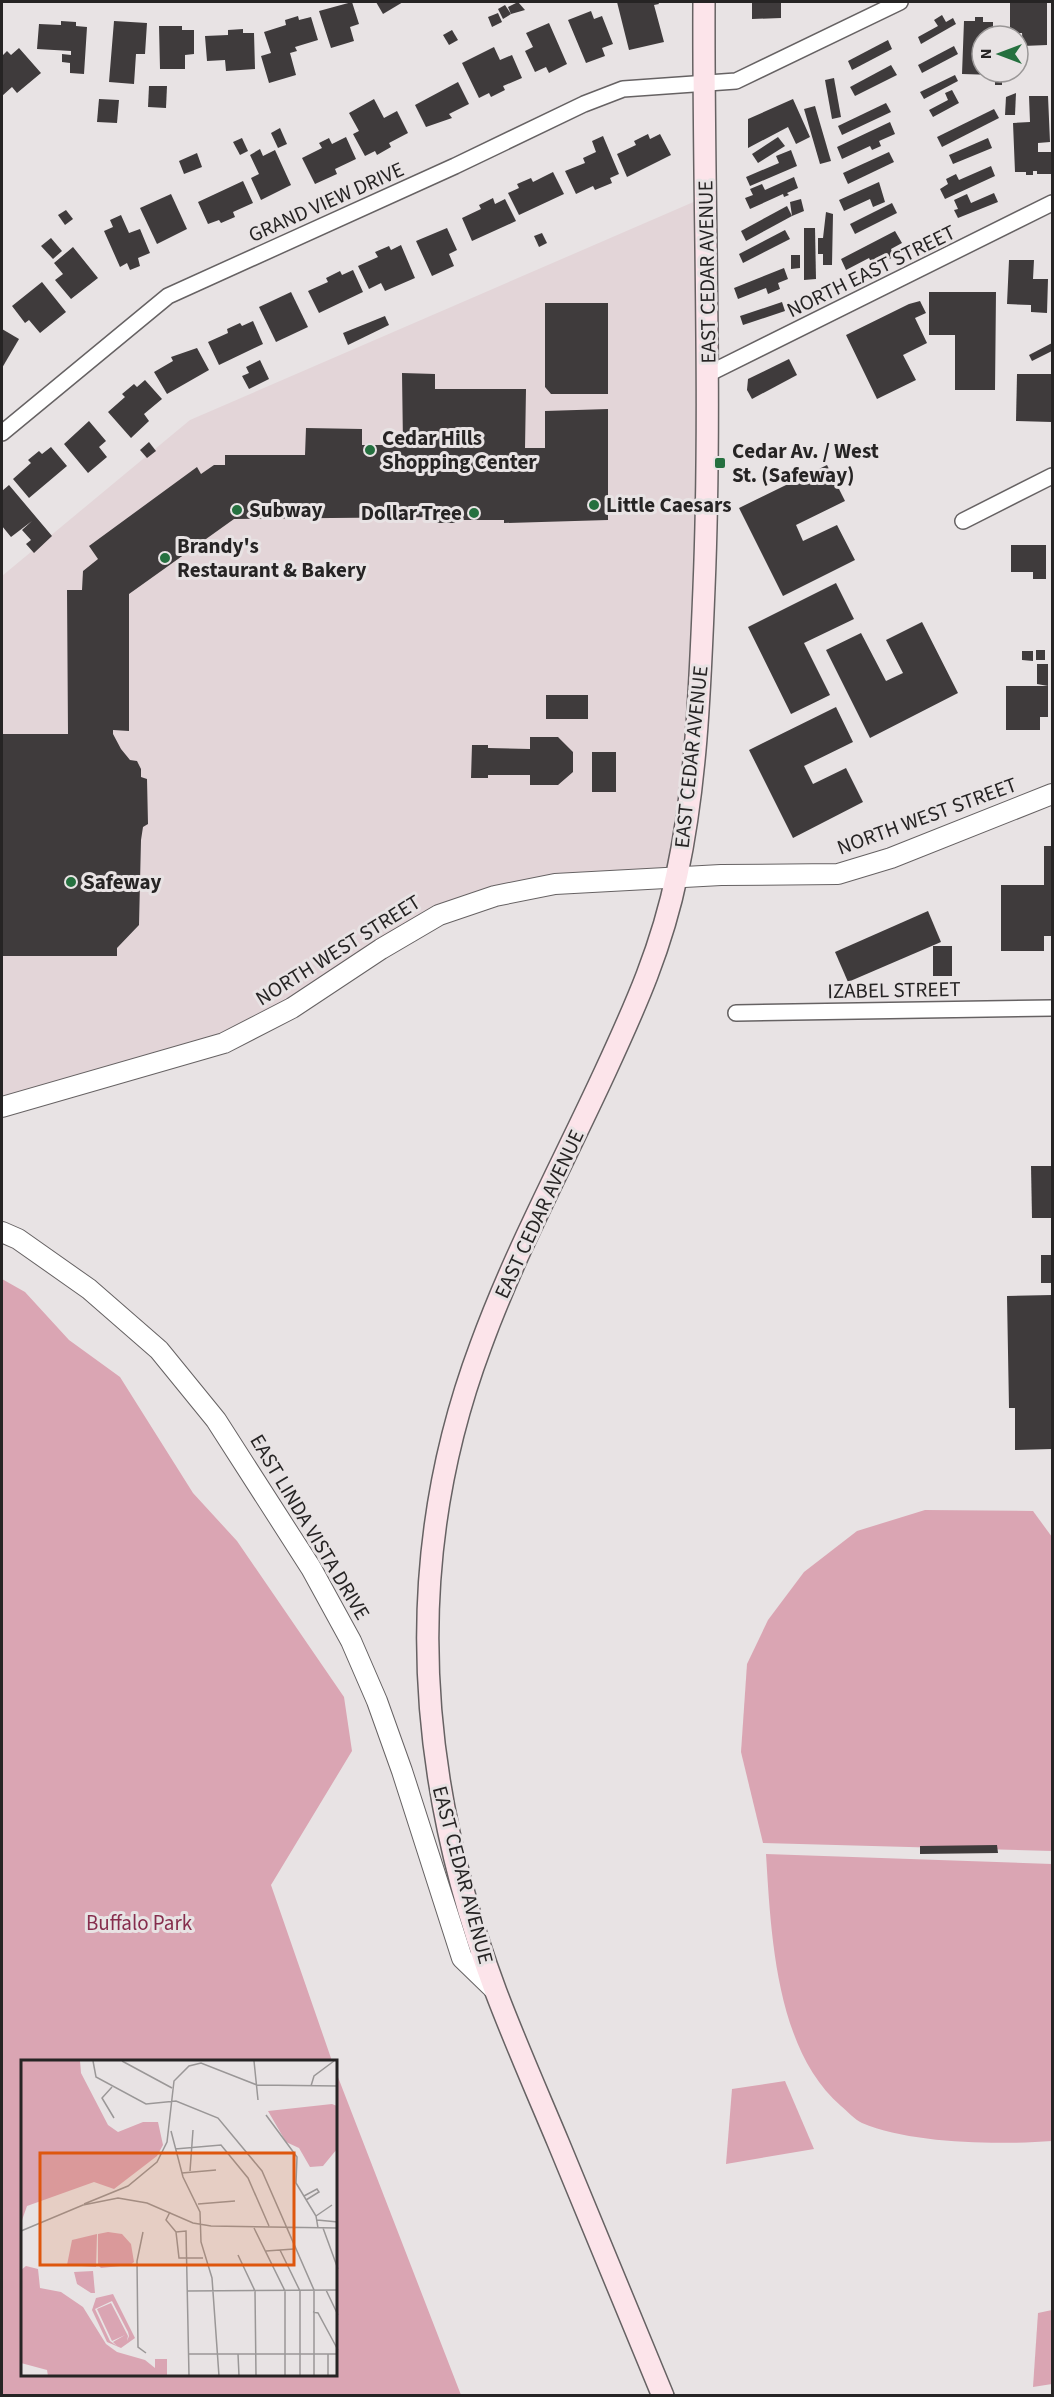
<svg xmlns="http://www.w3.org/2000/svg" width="1054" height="2397" font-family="'Source Sans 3',sans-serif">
  <rect width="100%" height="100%" fill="#e8e3e4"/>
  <path fill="#e3d5d8" d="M705 197 707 531 677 879 481 901 258 1027 2 1107V576L190 420Z"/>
  <g fill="#daa5b3">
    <path d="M2 1279 25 1292 69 1340 120 1377 193 1493 237 1541 344 1697 352 1751 271 1885 332 2061H22V2374H336V2072L461 2395H2Z"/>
    <path d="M925 1510 1033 1511 1052 1537V1851L763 1843 741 1752 747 1664 768 1620 804 1572 857 1531Z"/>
    <path d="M766 1854 1052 1864V2141C999 2145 912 2144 862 2123 855 2120 847 2111 841 2106 776 2050 771 1935 766 1854Z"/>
    <path d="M785 2081 814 2149 726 2164 732 2089Z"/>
    <path d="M1052 2310V2384L1033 2387 1038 2313Z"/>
  </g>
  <g fill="#3f3b3c">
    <path d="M352 2 359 24 350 27 354 41 331 48 319 11Z"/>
    <path d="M376 2H403L383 14Z"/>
    <path d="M518 2 525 10 511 14 508 7Z"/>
    <path d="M617 2H658L659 4 654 5 664 42 629 50Z"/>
    <path d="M752 2H781V18L752 19Z"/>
    <path d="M1010 2H1047V45L1023 46 1022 33H1010Z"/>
    <path d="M505 5 511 14 503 19 498 9Z"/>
    <path d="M591 11 594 19 602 16 613 44 602 48 605 56 586 63 568 20Z"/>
    <path d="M498 13 502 22 492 27 488 17Z"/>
    <path d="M942 15 946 22 953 18 956 24 921 44 918 37 938 26 934 20Z"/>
    <path d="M298 16 299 20 311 17 318 40 295 47 297 51 290 53 296 75 269 83 261 56 271 53 264 32 286 25 285 20Z"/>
    <path d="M975 17H983V22H993V36H982V72H1002V85H995V75L962 74 964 21H975Z"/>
    <path d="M61 21 76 22V26L87 27 84 74 70 73V63L62 62V54L71 55V51L37 49 39 24 61 25Z"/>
    <path d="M114 21 147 23 145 54H136L134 84 109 82Z"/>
    <path d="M549 23 567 64 549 73 546 67 535 72 525 51 533 47 526 33Z"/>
    <path d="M159 26H182V30H194V54L185 55V69H160Z"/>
    <path d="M243 29V33H254L255 69 226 71 225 60 207 61 205 36 228 35V30Z"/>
    <path d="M452 30 458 40 449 45 443 35Z"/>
    <path d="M888 40 892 49 852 70 848 61Z"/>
    <path d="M954 46 958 54 922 73 918 65Z"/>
    <path d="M494 47 500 60 512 55 522 78 503 86 505 90 491 97 489 93 479 98 462 63Z"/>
    <path d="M19 48 41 73 17 93 12 87 2 96V56L7 51 11 55Z"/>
    <path d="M891 65 897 75 855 96 850 87Z"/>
    <path d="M955 75 958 81 924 99 920 92Z"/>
    <path d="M834 78 841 117 832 119 825 80Z"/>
    <path d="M458 82 469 104 449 114 452 118 426 127 415 105Z"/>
    <path d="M149 86H167L166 108 148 107Z"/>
    <path d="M952 90 959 103 933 117 929 110 948 100 945 93Z"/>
    <path d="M1016 93 1015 115H1005L1006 97Z"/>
    <path d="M1029 96H1048L1050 142 1038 143V152H1051L1052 174H1037V171H1033V175H1026V172H1015L1013 123 1030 122Z"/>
    <path d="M99 99 119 100 117 123 97 122Z"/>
    <path d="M374 99 384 118 397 111 408 133 389 143 391 147 377 155 375 151 365 156 353 134 359 131 349 113Z"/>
    <path d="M793 99 810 137 796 144 788 127 748 148V119Z"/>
    <path d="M886 103 891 112 842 135 838 126Z"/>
    <path d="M815 106 831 161 820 164 804 109Z"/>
    <path d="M994 109 999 118 942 147 937 137Z"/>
    <path d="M890 122 895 134 879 141 881 146 872 150 870 146 842 159 837 147Z"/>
    <path d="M280 128 287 144 278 148 271 133Z"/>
    <path d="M648 134 650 139 660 134 671 155 627 177 617 154 636 145 634 141Z"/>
    <path d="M603 136 619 174 610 178 612 183 595 190 593 186 576 194 565 171 585 163 583 158 596 152 592 141Z"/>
    <path d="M346 137 356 159 335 169 337 174 315 184 302 158 322 148 319 143 329 138 332 144Z"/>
    <path d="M778 137 785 146 758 163 752 154Z"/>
    <path d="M242 138 248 151 240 155 233 142Z"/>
    <path d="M988 138 992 148 953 164 949 155Z"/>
    <path d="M260 149 263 156 275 150 291 185 261 200 251 178 259 174 250 155Z"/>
    <path d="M791 150 797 166 750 186 746 177 779 163 776 156Z"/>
    <path d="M889 152 894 162 848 184 843 173Z"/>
    <path d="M197 153 202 167 184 174 179 161Z"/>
    <path d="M991 166 995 176 945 199 940 189 948 184 946 179 956 174 959 180Z"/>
    <path d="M553 172 564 194 519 215 508 193 519 188 517 184 531 178 533 182Z"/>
    <path d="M794 177 798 188 787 193 789 195 784 197 783 194 750 209 745 198 753 195 750 189 762 184 765 190Z"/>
    <path d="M243 181 253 203 233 212 235 217 221 223 219 220 208 224 198 202Z"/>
    <path d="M879 182 885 202 873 207 870 199 844 211 839 200Z"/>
    <path d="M994 193 998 202 958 218 954 210 958 209 954 200 967 194 971 203Z"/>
    <path d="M171 194 187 229 157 244 140 208Z"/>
    <path d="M493 198 495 204 505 199 516 221 472 241 462 218 481 209 479 205Z"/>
    <path d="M801 199 804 211 792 216 790 202Z"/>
    <path d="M892 203 897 213 855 234 850 224Z"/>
    <path d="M787 206 792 216 746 241 741 231Z"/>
    <path d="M66 210 73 219 65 225 58 215Z"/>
    <path d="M826 212 833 214 832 265H823V254H818V238H823Z"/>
    <path d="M121 215 129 233 140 229 150 253 138 258 140 266 130 270 127 263 120 267 104 231 113 227 110 220Z"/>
    <path d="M447 228 457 250 449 254 454 266 432 276 416 241Z"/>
    <path d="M804 228H815L816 279 804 280Z"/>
    <path d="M785 230 790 239 743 263 739 254Z"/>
    <path d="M895 231 902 243 891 249 894 257 873 266 869 258 846 270 841 259Z"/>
    <path d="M542 233 547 243 539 247 534 236Z"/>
    <path d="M51 238 62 251 53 259 41 246Z"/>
    <path d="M401 245 415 278 385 291 381 283 369 289 358 266 378 257 375 252 389 246 391 250Z"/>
    <path d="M73 247 98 278 71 299 55 280 63 274 54 263Z"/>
    <path d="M791 255H800V268L791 269Z"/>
    <path d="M1009 260H1034L1033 279H1048L1047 313 1031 312V305L1007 304Z"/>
    <path d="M784 268 788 279 778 283 780 289 768 294 766 288 738 299 734 288Z"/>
    <path d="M353 270 363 292 319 313 308 291 328 282 326 278 340 271 342 275Z"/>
    <path d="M42 282 66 312 40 333 29 320 25 323 12 306Z"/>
    <path d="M291 292 308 327 276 342 259 307Z"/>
    <path d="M929 292H996L995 390H955V335H929Z"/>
    <path d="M920 301 926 313 915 318 927 343 903 355 916 380 877 399 846 335 909 304Z"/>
    <path d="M782 302 785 311 743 325 740 316Z"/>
    <path d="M545 303H608V394H551L545 387Z"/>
    <path d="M385 316 389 325 348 345 343 333Z"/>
    <path d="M253 321 263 344 219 365 208 342 228 333 227 329 240 323 242 326Z"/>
    <path d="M2 329 19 339 2 368Z"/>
    <path d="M1052 343V351L1032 361 1029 355Z"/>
    <path d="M197 348 209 370 167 394 154 372 173 361 171 357Z"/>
    <path d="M789 359 797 375 752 399 747 390 748 379Z"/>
    <path d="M260 360 269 379 249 389 242 376 249 373 246 367Z"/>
    <path d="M402 373 435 374V389H526L525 448H545V411L608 409V520L504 523V520H455V523H436V517L234 519 129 594V731L113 730V734L121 749 130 760 137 761 141 769V777L147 779 148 824 143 827 141 840 139 925 117 948V956H2V734H68L67 590H82L83 571 98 559 89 546 197 467 201 474 214 465H225V455H305L306 428 362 429V445H403Z"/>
    <path d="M1017 374H1052V422L1016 421Z"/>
    <path d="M145 380 162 399 144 414 149 421 131 438 108 412 125 397 122 394 134 384 137 387Z"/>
    <path d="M89 421 106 441 99 447 107 457 88 473 64 444Z"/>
    <path d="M149 442 156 451 147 458 140 450Z"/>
    <path d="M51 447 67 466 29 498 13 479 31 463 28 460 39 451 42 454Z"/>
    <path d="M827 465 845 501 796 525 803 541 837 525 855 560 783 596 739 508Z"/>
    <path d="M9 485 52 536 34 553 26 544 31 540 22 530 32 521 11 537 2 526V491Z"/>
    <path d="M1011 545H1046V579H1033V572H1011Z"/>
    <path d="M836 583 854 619 804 643 830 695 791 714 748 627Z"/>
    <path d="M922 622 958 693 870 738 826 650 861 633 886 681 903 673 886 640Z"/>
    <rect x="1036" y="650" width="9" height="10"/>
    <path d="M1022 651H1033V661L1022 660Z"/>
    <path d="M1037 664H1048V717H1040V730H1006V686H1048L1037 684Z"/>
    <rect x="546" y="695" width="42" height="24"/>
    <path d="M836 707 853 742 804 766 813 784 846 768 863 802 793 838 749 750Z"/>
    <path d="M530 737H558L573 752V772L558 785H530V775H488V778H471L472 745H488V748L530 749Z"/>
    <rect x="592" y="752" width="24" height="40"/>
    <path d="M1044 846H1052V936H1044V951H1001V885H1044Z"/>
    <path d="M928 911 941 942 848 982 835 952Z"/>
    <rect x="933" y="946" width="19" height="30"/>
    <path d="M1031 1166H1052V1218H1032Z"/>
    <rect x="1041" y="1255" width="11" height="28"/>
    <path d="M1052 1295V1449L1015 1450V1408H1009L1007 1296Z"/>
    <path d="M997 1845 998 1853 920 1854V1846Z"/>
  </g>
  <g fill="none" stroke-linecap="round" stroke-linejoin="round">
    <g stroke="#666263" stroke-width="18">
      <g id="minor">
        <path d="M708 374 1052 203"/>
        <path d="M2 433 168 296 455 166 584 104 623 89 736 81 900 2"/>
        <path d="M963 521 1052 476"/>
        <path d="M736 1013 1052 1008"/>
      </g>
    </g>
    <g stroke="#666263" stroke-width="22">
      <g id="tertiary">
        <path d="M2 1107 224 1043 292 1008 381 949 439 915 495 896 555 884 721 875 838 874 891 858 1052 794"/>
        <path d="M2 1232 18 1239 89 1289 159 1350 216 1420 311 1568 351 1641 377 1701 402 1771 462 1958 495 1990"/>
      </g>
    </g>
    <g stroke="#666263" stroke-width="24">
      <path id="secondary" d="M663 2396C628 2311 593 2226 558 2142 537 2092 515 2042 496 1992 416 1778 400 1561 481 1345 515 1252 563 1163 605 1072 636 1005 662 947 677 874 697 780 700 684 704 588 712 393 703 197 704 2"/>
    </g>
    <use href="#minor" stroke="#fff" stroke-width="15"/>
    <use href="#tertiary" stroke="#fff" stroke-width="20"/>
    <use href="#secondary" stroke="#fce4ea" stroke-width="21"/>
  </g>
  <g fill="#25703f" stroke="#e8e3e4" stroke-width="2">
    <circle cx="370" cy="450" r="6"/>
    <rect x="714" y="457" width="12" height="12" rx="3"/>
    <circle cx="594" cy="505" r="6"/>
    <circle cx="237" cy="510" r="6"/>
    <circle cx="474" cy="513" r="6"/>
    <circle cx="165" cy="558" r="6"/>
    <circle cx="71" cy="882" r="6"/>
  </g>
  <g text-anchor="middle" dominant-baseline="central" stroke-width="6" stroke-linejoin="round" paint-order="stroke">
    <g font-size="21" fill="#262424" stroke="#e8e3e4">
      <text transform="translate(326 202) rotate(-24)">GRAND VIEW DRIVE</text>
      <text transform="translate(871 271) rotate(-26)">NORTH EAST STREET</text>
      <text transform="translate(707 272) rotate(-91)">EAST CEDAR AVENUE</text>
      <text transform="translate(691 757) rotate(-84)">EAST CEDAR AVENUE</text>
      <text transform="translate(927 816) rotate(-20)">NORTH WEST STREET</text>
      <text transform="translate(338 950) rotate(-32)">NORTH WEST STREET</text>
      <text transform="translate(894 990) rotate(-1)">IZABEL STREET</text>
      <text transform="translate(539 1214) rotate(-65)">EAST CEDAR AVENUE</text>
      <text transform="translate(310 1527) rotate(59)">EAST LINDA VISTA DRIVE</text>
      <text transform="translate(463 1875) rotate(75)">EAST CEDAR AVENUE</text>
    </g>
    <g font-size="21" font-weight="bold" fill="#262424" stroke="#e8e3e4" text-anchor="start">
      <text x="382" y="438">Cedar Hills<tspan x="382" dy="24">Shopping Center</tspan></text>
      <text x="732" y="451">Cedar Av. / West<tspan x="732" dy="24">St. (Safeway)</tspan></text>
      <text x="606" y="505">Little Caesars</text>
      <text x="249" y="510">Subway</text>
      <text x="462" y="513" text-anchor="end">Dollar Tree</text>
      <text x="177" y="546">Brandy's<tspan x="177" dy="24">Restaurant &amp; Bakery</tspan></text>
      <text x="83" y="882">Safeway</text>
    </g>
    <g font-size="21" fill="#862d4d" stroke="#e8e3e4">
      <text x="139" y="1923">Buffalo Park</text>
    </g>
  </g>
  <g transform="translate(21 2060)">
    <rect width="316" height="316" fill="#e8e3e4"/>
    <path d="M0 1H59L60 13 87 65 97 72 122 62H137L142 85 136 96 93 129 73 122 6 146 0 163ZM311 44 316 46V89L302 106 289 107 278 88 265 82 247 51ZM87 172 101 174 110 184 113 202 109 205 80 208 77 205V174ZM76 174 75 207 46 205 51 180ZM5 206 17 209 19 228 40 232 62 247 85 284 96 292 124 300 134 308V299H146V316H27L26 310 0 303V210ZM72 211 74 233H70L56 224 53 212ZM92 234 114 278 100 288 86 282 71 250 75 238ZM91 241 107 272 108 276 106 281 107 276 90 243 76 249 91 281 104 275 92 282 96 286 89 281 74 249Z" fill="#daa5b3" fill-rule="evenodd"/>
    <path fill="none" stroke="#9a9797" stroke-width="1.5" d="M72 1 75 17 125 44 155 41 197 58 241 111 293 230V316M101 1 151 28M233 1 237 40M290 26 293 16 313 1M91 27 81 38 93 58M245 55 276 97 275 123 295 156 297 168M150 71 162 117 179 152 180 182 191 218 198 316M154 89 200 85 227 118 248 166M169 111 172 70M161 113 195 110M283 136 296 129 298 132 285 140M63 144 107 126 136 102 146 82 153 21 168 6 180 3 236 25 317 26M177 144 214 141M149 152 145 160 155 172 165 171 168 316M295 156 311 145M296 160 317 162M233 168 264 231V316M302 168 317 209M0 171 62 145 97 138 126 143 172 163 190 166 317 168M122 172 116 201 117 287 125 293M155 172 158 198H182M259 190 279 231V316M245 191 273 189M217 195 234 231 235 316M305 230 317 255M166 231 317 230M292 252 297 253 317 290M167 294H317M217 294 218 316M307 294V316"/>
    <path fill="#de560d" fill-opacity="0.15" stroke="#de560d" stroke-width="3" d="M19 93H273V205H19Z"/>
    <rect width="316" height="316" fill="none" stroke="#262424" stroke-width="3"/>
  </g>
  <rect width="1054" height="2397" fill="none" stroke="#262424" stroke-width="6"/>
  <g transform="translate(1000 54) rotate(270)"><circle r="28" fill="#e8e3e4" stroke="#9a9797" stroke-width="1.5"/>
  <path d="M0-4.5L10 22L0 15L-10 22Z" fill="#25703f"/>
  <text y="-9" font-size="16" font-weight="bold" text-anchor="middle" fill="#262424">N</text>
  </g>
</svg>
